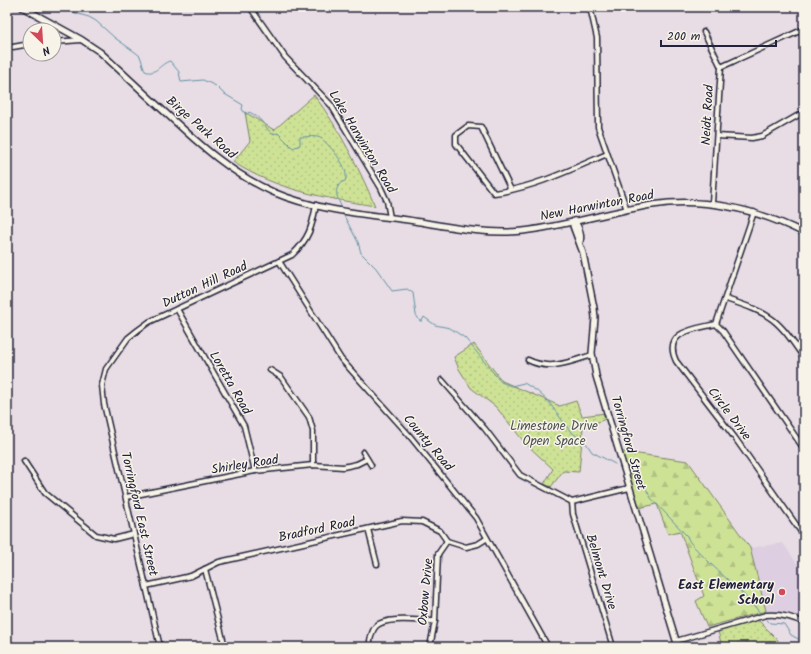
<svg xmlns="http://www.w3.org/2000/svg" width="811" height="654" font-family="Kalam,sans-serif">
  <defs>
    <pattern id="forest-firs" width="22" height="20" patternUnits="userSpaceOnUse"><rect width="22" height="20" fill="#cee296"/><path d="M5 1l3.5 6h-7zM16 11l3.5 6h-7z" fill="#b1c282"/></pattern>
    <pattern id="park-dots" width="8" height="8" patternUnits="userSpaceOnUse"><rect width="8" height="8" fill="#cee296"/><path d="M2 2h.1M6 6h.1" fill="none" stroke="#b1c282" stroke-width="1.8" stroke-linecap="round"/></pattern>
  </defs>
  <rect width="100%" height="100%" fill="#e8dde4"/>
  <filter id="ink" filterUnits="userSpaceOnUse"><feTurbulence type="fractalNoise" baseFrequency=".025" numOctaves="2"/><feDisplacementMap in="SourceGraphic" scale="8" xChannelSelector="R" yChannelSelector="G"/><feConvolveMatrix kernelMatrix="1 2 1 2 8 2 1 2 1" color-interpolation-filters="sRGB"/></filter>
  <g filter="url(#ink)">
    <path fill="#decee1" d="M783 543 804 574V619L791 613 766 611 750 548Z"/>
    <path fill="url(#forest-firs)" stroke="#788268" d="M617 451 688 461 750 548 766 611 707 627 696 601 704 596 680 531 668 534 657 504 634 509Z"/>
    <g fill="url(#park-dots)" stroke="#788268">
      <path d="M314 95C339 128 359 168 375 206 325 198 276 190 233 162L250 141 245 112 274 130Z"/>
      <path d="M474 344 502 381 560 406 576 401 582 416 606 413 608 418 583 428 579 472 563 471 551 487 544 484 553 469 525 443 496 407 471 388 459 369 454 357Z"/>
      <path d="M758 620 777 639 781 647H722L718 631Z"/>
    </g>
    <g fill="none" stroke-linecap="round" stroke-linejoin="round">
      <g stroke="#6291a5" stroke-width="1">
        <path d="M69 7 75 13 89 17 96 21 115 38 135 52 140 56 145 71C155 76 161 63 170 61L179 72 181 82 203 80 216 86 223 93 243 105 242 109 246 115 249 112C261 117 264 126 272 134L278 133 293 148 300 145V137C306 137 317 135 322 139 331 147 351 169 345 181L342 182C332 190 338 198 342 209"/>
        <path d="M343 214 358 242 361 253 376 268 392 291 407 289 413 293 416 315 420 321H422L424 317 435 325 450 328 465 338 501 382 511 386 524 383 537 391 548 401 570 431 586 443 592 452 615 464"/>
        <path d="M634 475 641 480 651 498 687 536C690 545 697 549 703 556 722 576 744 592 761 614"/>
        <path d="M765 618 770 623 784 624 791 635 804 642"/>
      </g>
      <g stroke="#22223b" stroke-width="7">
        <g id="minor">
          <path d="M250 7 285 57 331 105 381 188 387 201 390 218"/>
          <path d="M590 7 597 38 598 127 627 210"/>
          <path d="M704 32 721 67 712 203"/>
          <path d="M54 42 81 40"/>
          <path d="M7 48 30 44"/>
          <path d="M721 67 804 29"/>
          <path d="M717 136 752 138 762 136 804 112"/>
          <path d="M511 190 481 127 468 126 456 135V144L494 193C533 188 570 170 607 154"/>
          <path d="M754 212 716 324C695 329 662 331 676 361L735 438 804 536"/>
          <path d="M279 261 341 359 409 435 476 518 548 647"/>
          <path d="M726 299C772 314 777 318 804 358"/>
          <path d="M177 309 244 426 255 471"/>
          <path d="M716 324 723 331 804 449"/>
          <path d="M528 360C550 371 570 362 592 355"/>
          <path d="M270 370 281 377 309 417 313 431V465"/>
          <path d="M442 380 485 429 520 475 572 502"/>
          <path d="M363 452 371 465"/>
          <path d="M24 461 45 493 96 535 114 539 134 534"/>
          <path d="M126 497 255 471 313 465 343 467 357 464 367 459"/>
          <path d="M572 502 573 514 613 647"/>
          <path d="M572 502 629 488"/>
          <path d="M368 529 377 564"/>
          <path d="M205 569 225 647"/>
          <path d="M146 586 191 576 219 562 402 521 422 522 440 531 447 541 466 547 478 544 486 539"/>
          <path d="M676 641 766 615C780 614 791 616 804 623"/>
          <path d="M160 647 104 404 102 385 106 369 128 338 138 330 149 322 292 255C309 239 312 227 316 205"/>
          <path d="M369 647C370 640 371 631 376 626 386 616 421 621 435 621"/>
          <path d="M430 647 435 621 438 554 447 541"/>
        </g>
      </g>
      <g stroke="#22223b" stroke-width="8">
        <g id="major">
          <path d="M22 7 82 40 100 52C123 73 145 94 168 115 200 145 232 174 273 192 315 210 363 214 408 220 446 226 485 235 523 231 566 226 608 212 652 205 706 197 756 209 804 233"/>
          <path d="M574 221 573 226 583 253 594 308 595 318 592 353 596 376 678 647"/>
          <path d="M574 221C579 226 582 236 580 242"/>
        </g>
      </g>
      <use href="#minor" stroke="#f7f3e8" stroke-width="4"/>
      <use href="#major" stroke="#f7f3e8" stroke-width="5"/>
    </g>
  </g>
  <circle fill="#d1495b" stroke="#f7f3e8" stroke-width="1.5" cx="782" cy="592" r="4"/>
  <g text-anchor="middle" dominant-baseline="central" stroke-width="3" stroke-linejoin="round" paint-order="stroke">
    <g font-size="13" fill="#22223b" stroke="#f7f3e8">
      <text transform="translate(708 115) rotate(-87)">Neidt Road</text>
      <text transform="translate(201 128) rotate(41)">Birge Park Road</text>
      <text transform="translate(362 142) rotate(59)">Lake Harwinton Road</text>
      <text transform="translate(597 206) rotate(-11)">New Harwinton Road</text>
      <text transform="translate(205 285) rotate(-25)">Dutton Hill Road</text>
      <text transform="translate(230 383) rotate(60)">Loretta Road</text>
      <text transform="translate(729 414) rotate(53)">Circle Drive</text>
      <text transform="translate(428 443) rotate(50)">County Road</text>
      <text transform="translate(628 443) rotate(74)">Torringford Street</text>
      <text transform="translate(245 465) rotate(-9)">Shirley Road</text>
      <text transform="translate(139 514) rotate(77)">Torringford East Street</text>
      <text transform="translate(317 530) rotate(-12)">Bradford Road</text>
      <text transform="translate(601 572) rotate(73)">Belmont Drive</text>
      <text transform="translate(426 592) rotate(-85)">Oxbow Drive</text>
    </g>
    <g font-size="13" fill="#4d5252" stroke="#f7f3e8">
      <text x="554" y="426">Limestone Drive<tspan x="554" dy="15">Open Space</tspan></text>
    </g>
    <g font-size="13" font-weight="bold" fill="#22223b" stroke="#f7f3e8" text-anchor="end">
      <text x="774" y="585">East Elementary<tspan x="774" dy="15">School</tspan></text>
    </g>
  </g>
  <rect width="811" height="654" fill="none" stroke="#f7f3e8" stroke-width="24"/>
  <rect x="12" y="12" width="787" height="630" fill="none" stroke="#22223b" stroke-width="1.5" filter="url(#ink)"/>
  <g transform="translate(42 42) rotate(155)"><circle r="19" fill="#f7f3e8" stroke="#a29fa3"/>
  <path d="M0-3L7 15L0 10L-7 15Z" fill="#d1495b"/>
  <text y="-6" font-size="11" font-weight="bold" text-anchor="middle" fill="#22223b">N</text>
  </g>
  <path d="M661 40v6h115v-6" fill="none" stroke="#22223b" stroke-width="2"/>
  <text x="667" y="40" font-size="12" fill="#22223b" stroke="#f7f3e8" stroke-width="3" paint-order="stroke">200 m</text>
</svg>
